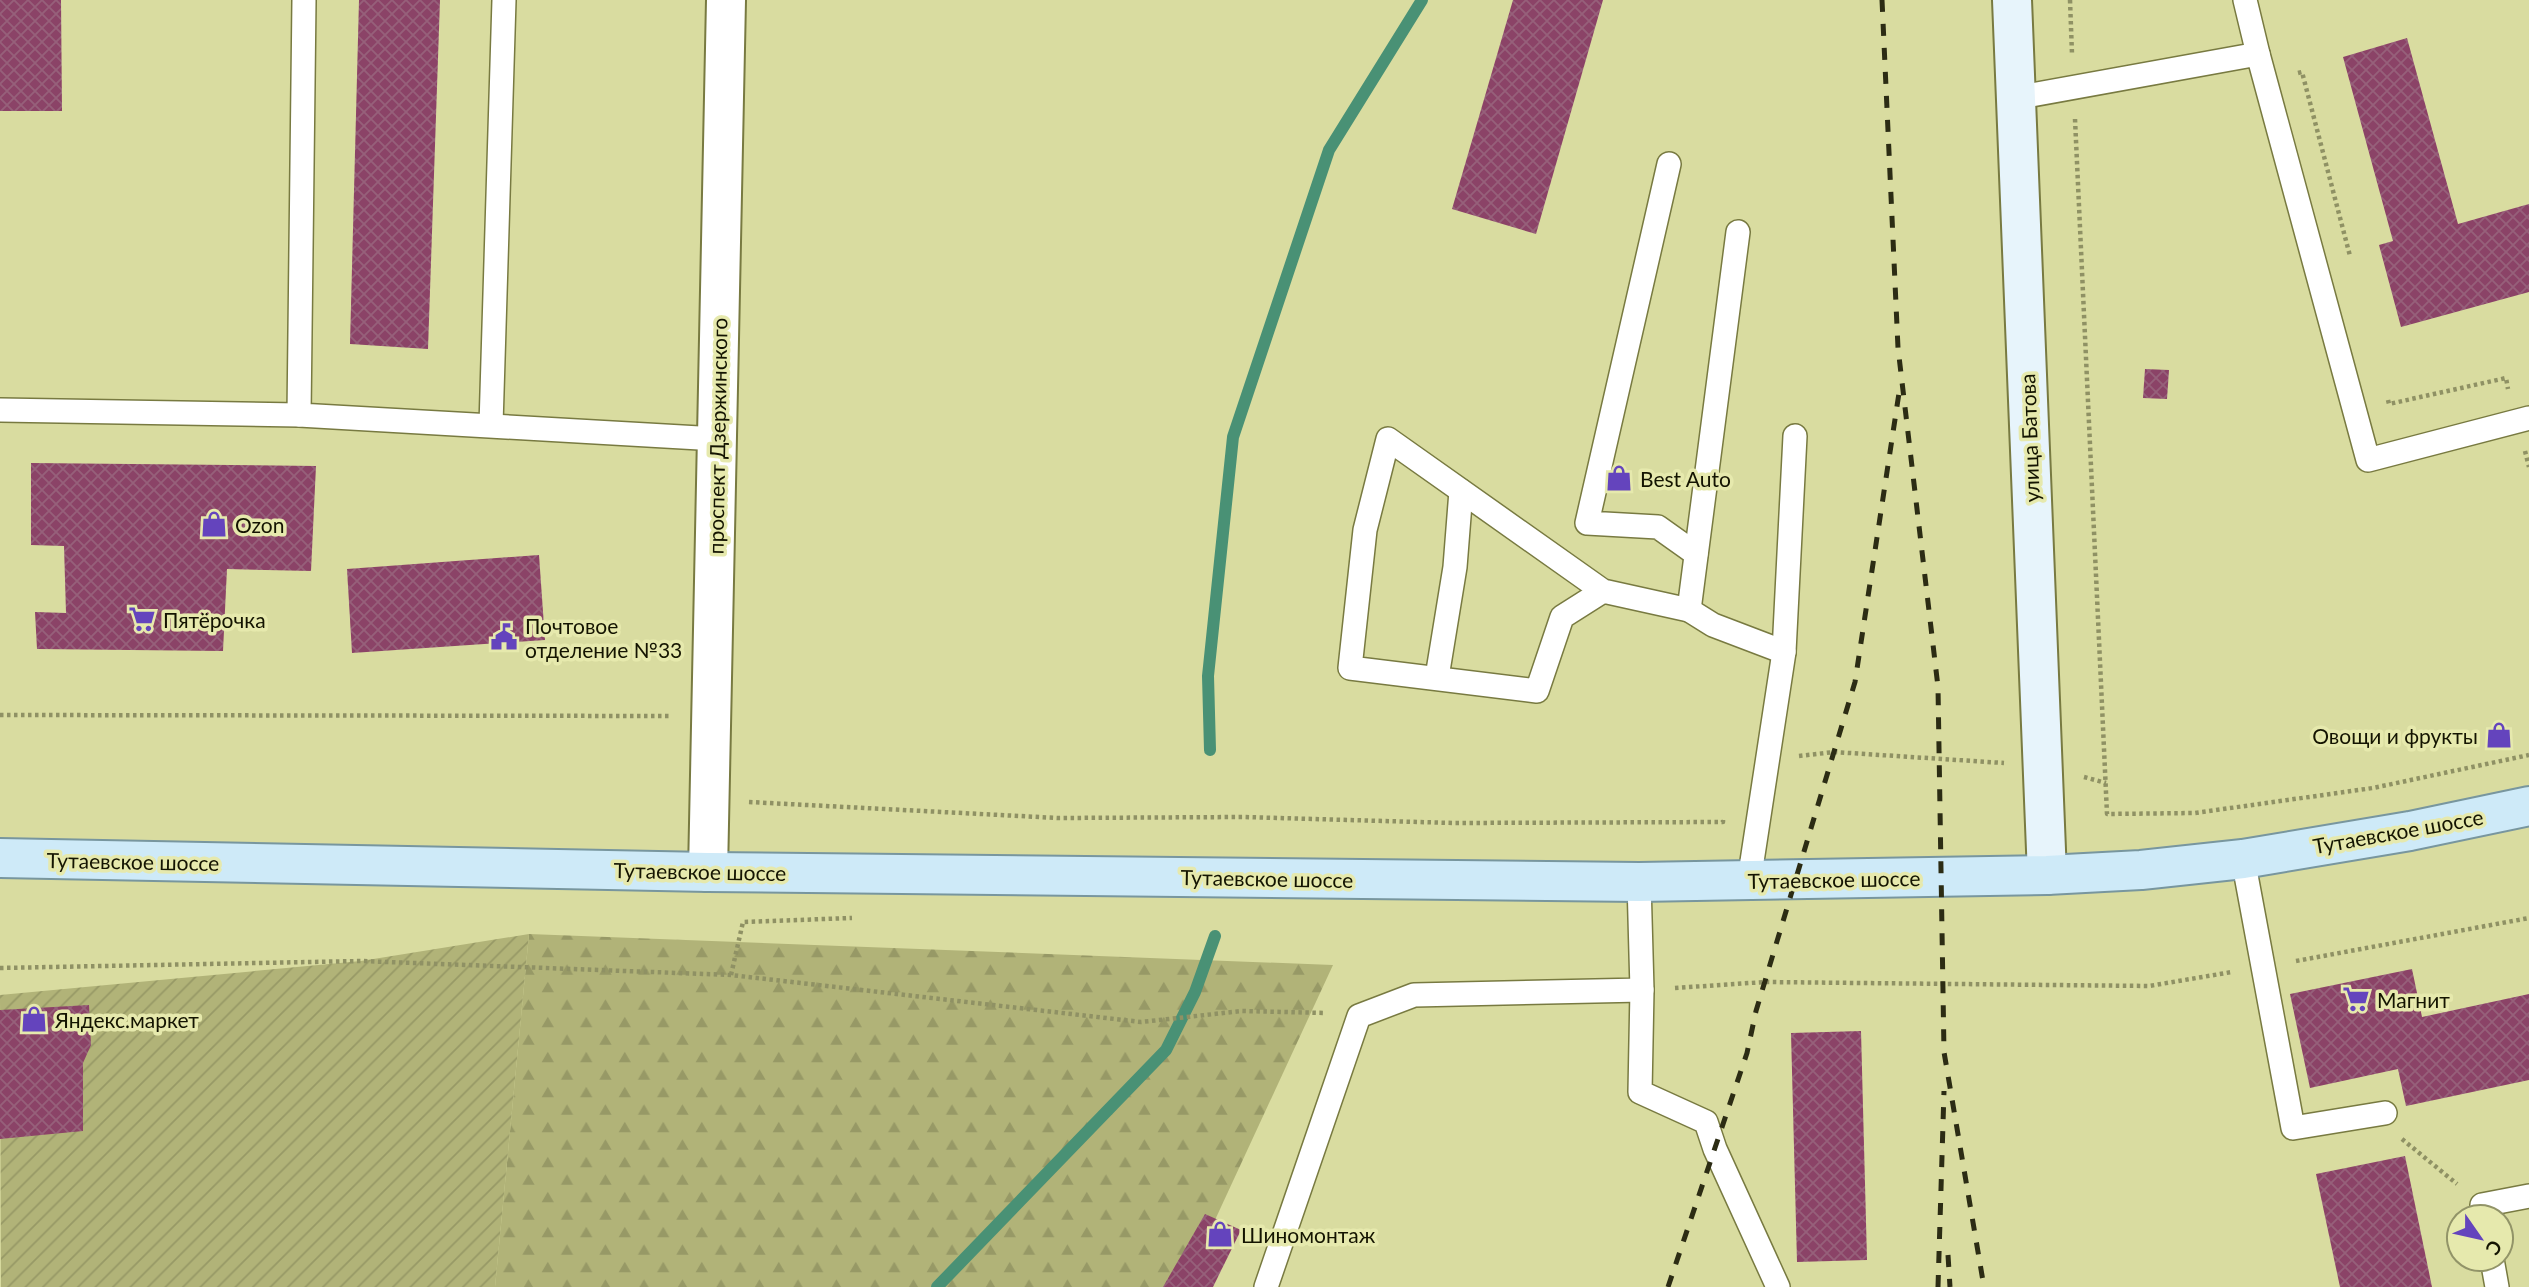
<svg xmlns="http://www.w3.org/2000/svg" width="2529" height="1287" font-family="Lato,sans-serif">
  <defs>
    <pattern id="forest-firs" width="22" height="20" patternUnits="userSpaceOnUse" patternTransform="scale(1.75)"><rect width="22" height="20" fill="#b1b378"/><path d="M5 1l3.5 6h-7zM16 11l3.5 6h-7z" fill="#979966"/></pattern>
    <pattern id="garden-furrows" width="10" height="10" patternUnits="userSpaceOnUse" patternTransform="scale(1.75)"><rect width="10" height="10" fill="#b1b378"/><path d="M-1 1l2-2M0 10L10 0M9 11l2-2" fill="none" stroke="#979966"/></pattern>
    <pattern id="building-cross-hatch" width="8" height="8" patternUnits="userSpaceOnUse" patternTransform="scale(1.75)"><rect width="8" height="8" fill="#8b4367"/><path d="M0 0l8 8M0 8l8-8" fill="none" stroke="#96607a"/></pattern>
  </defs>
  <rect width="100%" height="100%" fill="#d9dca0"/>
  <path fill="url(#forest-firs)" d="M529 934 1333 965 1184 1287H495Z"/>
  <path fill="url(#garden-furrows)" d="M529 934 495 1287H1L0 995 361 961Z"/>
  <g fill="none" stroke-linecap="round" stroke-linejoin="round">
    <g stroke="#499175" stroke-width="12">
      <path d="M1210 750 1208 676 1233 437 1329 150 1422 0"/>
      <path d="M937 1287 1166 1050 1195 992 1215 936"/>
    </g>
  </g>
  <g fill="url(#building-cross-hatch)">
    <path d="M0 0H61L62 111H0Z"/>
    <path d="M359 0H440L428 349 350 344Z"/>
    <path d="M1513 0H1603L1536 234 1452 209Z"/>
    <path d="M2407 38 2458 224 2529 204V292L2401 327 2379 245 2393 241 2343 57Z"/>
    <path d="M2145 369 2169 370 2167 399 2143 398Z"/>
    <path d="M31 463 316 466 311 571 227 569 223 651 37 649 35 612 66 613 64 546 31 545Z"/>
    <path d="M539 555 545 640 352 653 347 569Z"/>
    <path d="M2412 969 2422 1017 2529 994V1080L2406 1106 2398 1069 2310 1088 2290 994Z"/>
    <path d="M89 1005 91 1045 83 1063V1131L0 1139V1010Z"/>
    <path d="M1861 1031 1867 1260 1797 1262 1791 1033Z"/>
    <path d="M2405 1156 2432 1287H2340L2316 1174Z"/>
    <path d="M1205 1214 1241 1230 1213 1287H1163Z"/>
  </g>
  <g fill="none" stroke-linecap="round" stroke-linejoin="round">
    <g stroke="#787a41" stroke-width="26">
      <g id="lane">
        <path d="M304 0 299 415 717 439"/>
        <path d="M2245 0 2258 54"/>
        <path d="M2015 98 2258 54 2368 460 2529 418"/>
        <path d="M1669 164 1587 523 1658 527 1696 554"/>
        <path d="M0 410 299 415"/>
        <path d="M491 425 504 0"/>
        <path d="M1603 591 1562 617 1537 691 1350 668 1365 530 1388 439 1603 591 1689 610 1713 625 1784 652"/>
        <path d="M1689 610 1738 232"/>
        <path d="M1437 677 1455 567 1461 491"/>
        <path d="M2243 859 2293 1128 2385 1113"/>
        <path d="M1749 881 1784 652 1795 436"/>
        <path d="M1642 990 1640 1092 1706 1122 1715 1149 1778 1287"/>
        <path d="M2485 1217 2482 1205 2529 1196"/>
        <path d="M2492 1259 2497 1287"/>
        <path d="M1266 1287 1359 1016 1414 995 1642 990 1639 882"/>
      </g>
    </g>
    <g stroke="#787a41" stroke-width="42">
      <path id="street" d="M708 872 726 0"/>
    </g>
    <g stroke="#787a41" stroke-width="42">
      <path id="secondary" d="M2012 0 2047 875"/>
    </g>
    <g stroke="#78969e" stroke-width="42">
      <path id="primary" d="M0 858 708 872 1639 882 2047 875 2141 870 2243 859 2410 831 2529 806"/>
    </g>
    <g stroke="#8f9164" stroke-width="4.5" stroke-dasharray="3.5 3.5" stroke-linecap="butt">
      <path d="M2070 0 2072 54"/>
      <path d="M2298 73 2302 72 2350 256"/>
      <path d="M2075 119 2107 814 2195 813 2373 788 2529 755"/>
      <path d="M2388 400 2389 404 2506 378 2508 389"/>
      <path d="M2525 451 2529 467"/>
      <path d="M0 715 671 716"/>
      <path d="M1799 756 1834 752 2004 763"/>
      <path d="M2084 777 2106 783"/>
      <path d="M749 802 1058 818 1244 817 1454 823 1723 822V818"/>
      <path d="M2296 961 2529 918"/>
      <path d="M0 968 361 961 731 975 1141 1022 1242 1011 1325 1013"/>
      <path d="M731 975 743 922 852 918"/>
      <path d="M1675 988 1765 982 2149 986 2232 972"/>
      <path d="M2402 1139 2457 1184"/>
    </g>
    <use href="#lane" stroke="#fff" stroke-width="23"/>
    <use href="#street" stroke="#fff" stroke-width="38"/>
    <use href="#secondary" stroke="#e7f4fb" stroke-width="38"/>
    <use href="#primary" stroke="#ceeaf8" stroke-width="38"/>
    <g stroke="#2c2c14" stroke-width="5" stroke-dasharray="12 12" stroke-linecap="butt">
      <path d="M1882 0 1898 348 1938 687 1944 1052 1984 1287"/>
      <path d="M1948 1255 1950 1287"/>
      <path d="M1668 1287 1747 1053 1756 1011 1855 682 1899 393"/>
      <path d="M1938 1287 1944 1091"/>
    </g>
  </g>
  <defs>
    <g id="shop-bare" transform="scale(2.1)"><path d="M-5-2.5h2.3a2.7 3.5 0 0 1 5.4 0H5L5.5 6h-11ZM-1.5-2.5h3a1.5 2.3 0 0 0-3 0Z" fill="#6444bd" stroke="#e6e9ad" stroke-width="2.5" paint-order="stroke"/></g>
    <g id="supermarket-bare" transform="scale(2.1)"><path d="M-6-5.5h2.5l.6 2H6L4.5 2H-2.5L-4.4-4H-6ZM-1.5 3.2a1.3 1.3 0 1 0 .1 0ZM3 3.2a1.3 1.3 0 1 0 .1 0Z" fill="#6444bd" stroke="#e6e9ad" stroke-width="2.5" paint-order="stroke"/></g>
    <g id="civic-bare" transform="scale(2.1)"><path d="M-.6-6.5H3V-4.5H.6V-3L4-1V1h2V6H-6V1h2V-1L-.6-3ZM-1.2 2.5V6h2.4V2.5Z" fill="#6444bd" stroke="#e6e9ad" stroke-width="2.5" paint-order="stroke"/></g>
  </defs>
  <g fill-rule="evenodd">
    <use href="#shop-bare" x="1619" y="478"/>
    <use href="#shop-bare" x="214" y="524"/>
    <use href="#supermarket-bare" x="142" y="619"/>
    <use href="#civic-bare" x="504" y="637"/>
    <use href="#shop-bare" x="2499" y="735"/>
    <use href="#supermarket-bare" x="2356" y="999"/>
    <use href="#shop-bare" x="34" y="1019"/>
    <use href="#shop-bare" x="1220" y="1234"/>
  </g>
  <g text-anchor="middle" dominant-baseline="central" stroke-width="7" stroke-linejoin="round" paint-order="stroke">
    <g font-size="21" fill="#141401" stroke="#e6e9ad">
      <text transform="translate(717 436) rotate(-89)">проспект Дзержинского</text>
      <text transform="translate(2029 438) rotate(-92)">улица Батова</text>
      <text transform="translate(2398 831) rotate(-10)">Тутаевское шоссе</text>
      <text transform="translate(133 861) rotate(1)">Тутаевское шоссе</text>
      <text transform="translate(700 871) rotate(1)">Тутаевское шоссе</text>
      <text transform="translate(1267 878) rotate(1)">Тутаевское шоссе</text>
      <text transform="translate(1834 879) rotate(-1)">Тутаевское шоссе</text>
    </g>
    <g font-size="21" fill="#141401" stroke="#e6e9ad" text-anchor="start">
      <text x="1640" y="478">Best Auto</text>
      <text x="235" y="524">Ozon</text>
      <text x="163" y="619">Пятёрочка</text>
      <text x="525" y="625">Почтовое<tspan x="525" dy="24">отделение №33</tspan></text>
      <text x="2478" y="735" text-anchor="end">Овощи и фрукты</text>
      <text x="2377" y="999">Магнит</text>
      <text x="55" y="1019">Яндекс.маркет</text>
      <text x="1241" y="1234">Шиномонтаж</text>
    </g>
  </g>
  <g transform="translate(2480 1238) rotate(124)"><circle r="33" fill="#e6e9ad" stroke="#929468" stroke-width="2"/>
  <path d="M0-5L12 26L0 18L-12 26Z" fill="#6444bd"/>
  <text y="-10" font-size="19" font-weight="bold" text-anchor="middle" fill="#141401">С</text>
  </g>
</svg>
